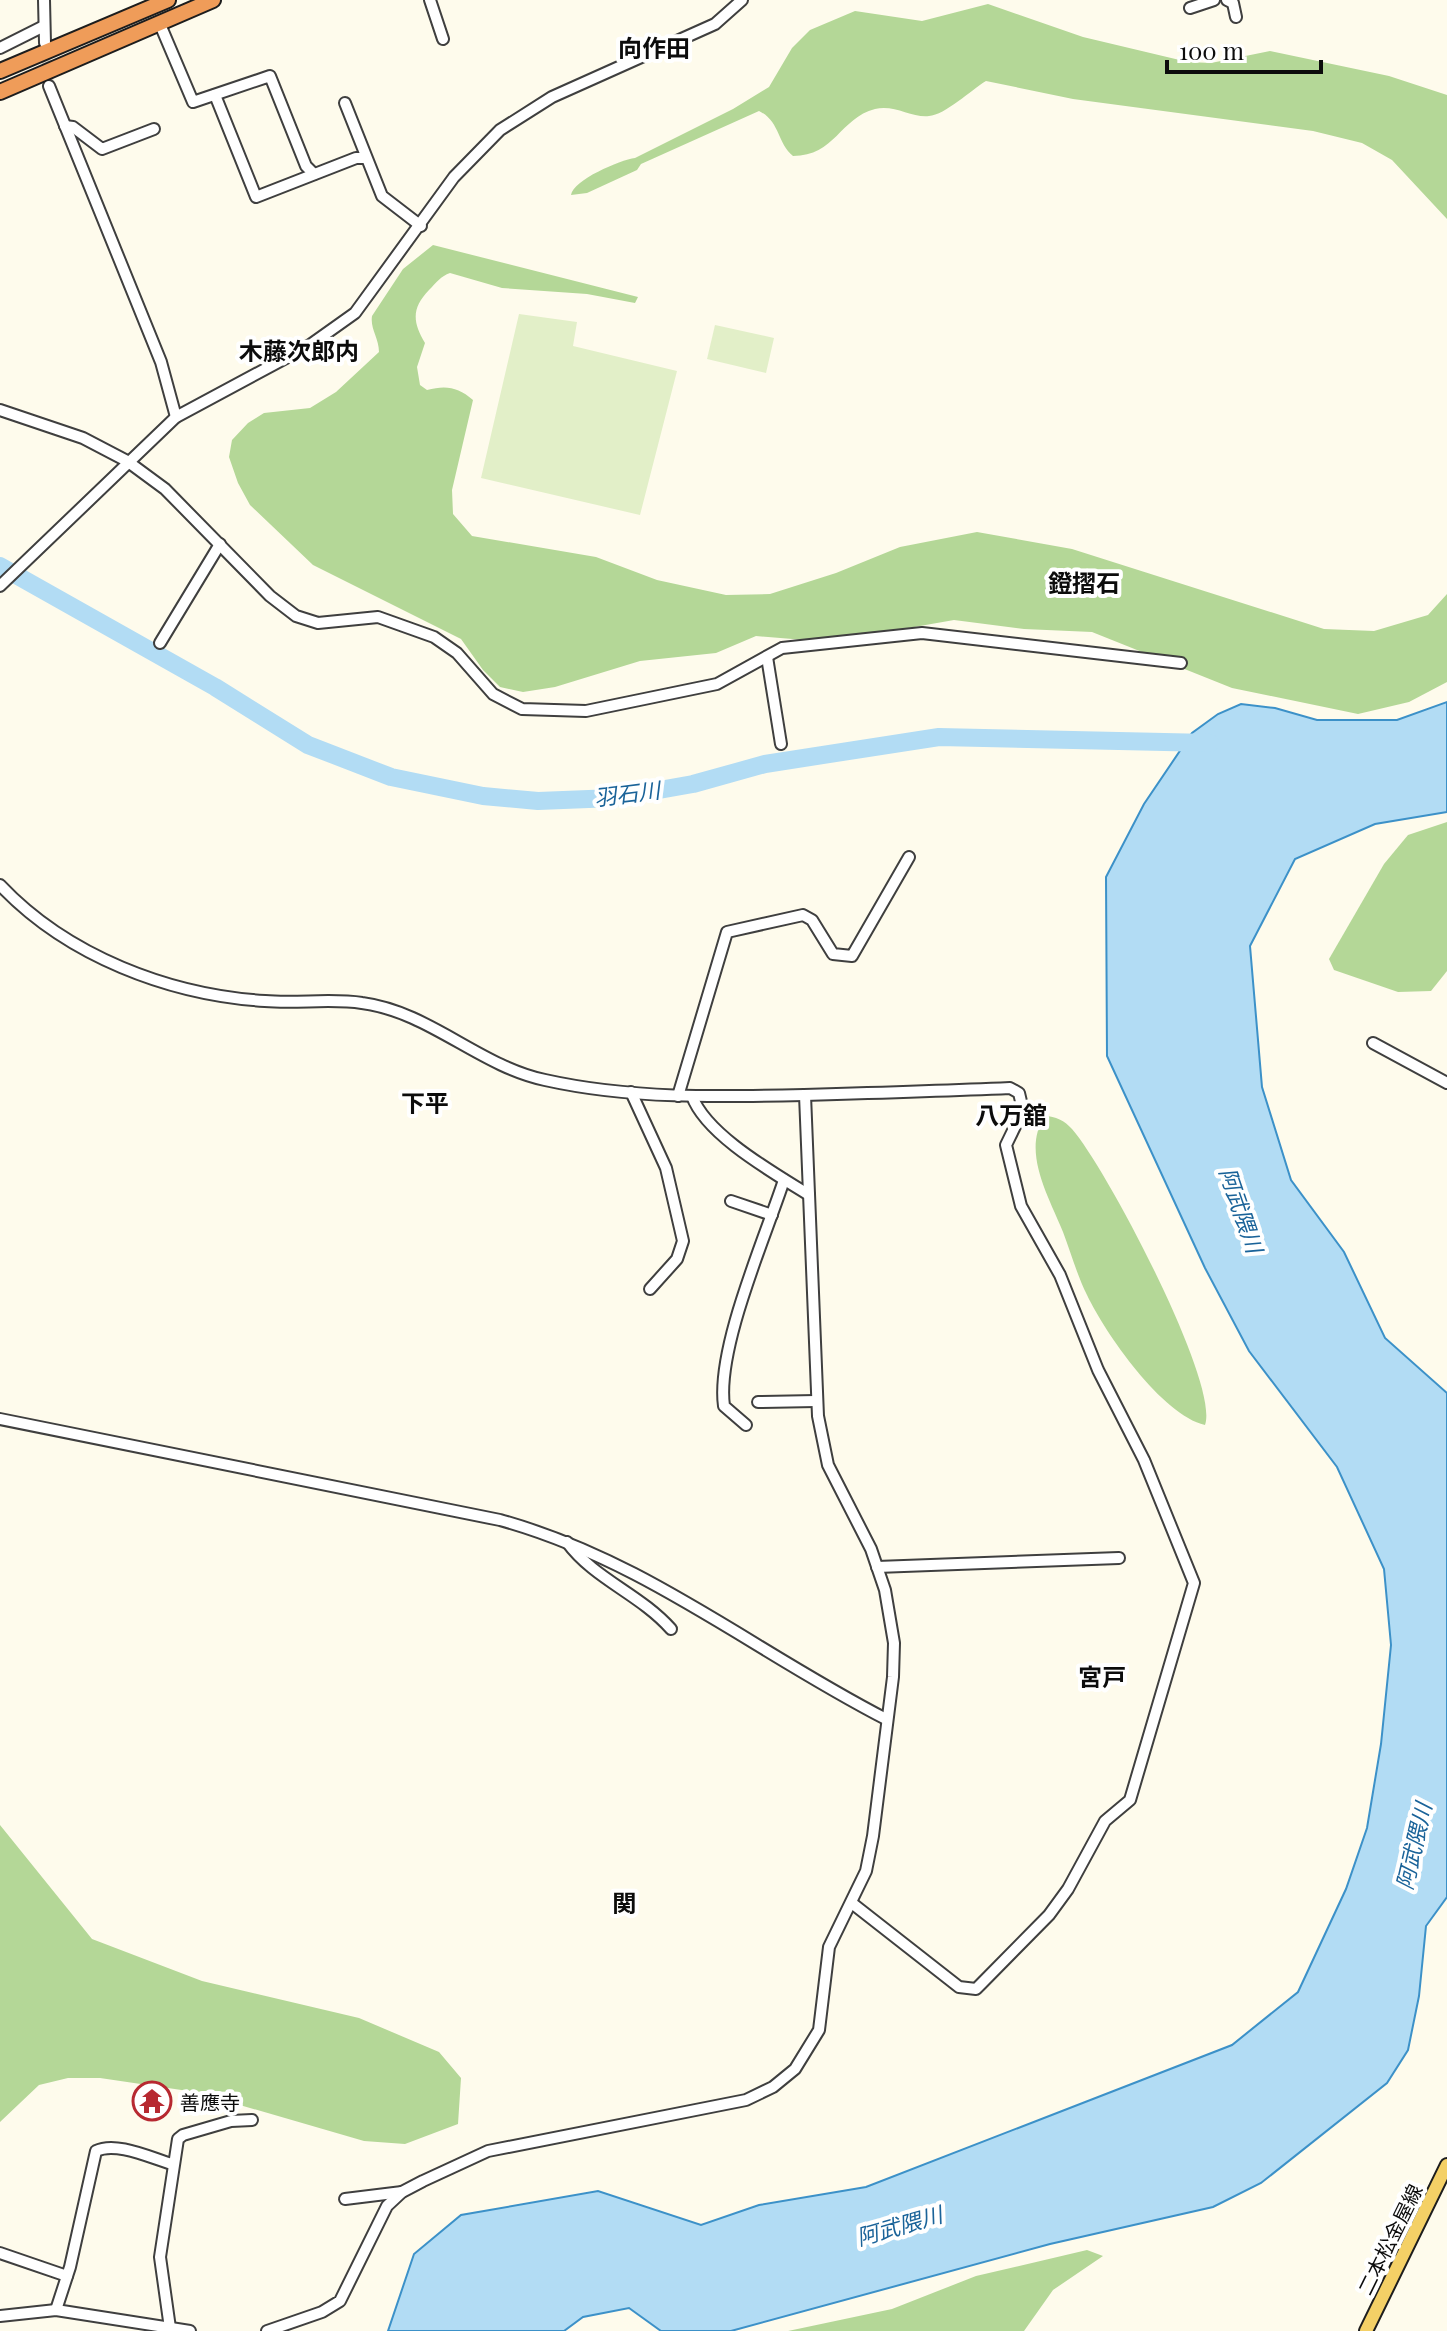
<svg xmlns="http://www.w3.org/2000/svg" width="1447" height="2331" font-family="'Playfair Display','Noto Sans JP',serif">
  <rect width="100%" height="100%" fill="#fefbec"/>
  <g fill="#b4d797">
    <path d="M988 4 1083 37 1188 62 1211 63 1270 51 1389 76 1447 95V219L1392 160 1362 143 1313 131 1073 99 986 81C971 90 945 115 929 116 912 118 894 104 875 109 840 118 835 156 793 156 777 143 780 121 759 111L641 164 637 170 587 193 571 195C573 180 620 160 635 158L733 109 769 87 792 48 810 30 855 11 922 21Z"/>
    <path d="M433 245 638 297 635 303 587 294 502 288 450 273C441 276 436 283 429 290 412 308 412 321 425 343L417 367 420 385 427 390C446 385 458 387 473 400L452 490 453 514 472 536 596 557 657 580 726 595 770 594 836 573 900 547 977 532 1072 549 1324 629 1374 631 1428 615 1447 594V682L1409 702 1358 714 1232 688 1092 632 1024 629 954 620 829 642 756 636 716 653 640 661 555 687 523 692 500 687 483 670 461 639 313 565 250 505 238 483 229 457 232 440 248 423 264 413 310 408 336 392 379 352C379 338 370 329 372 316L403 269Z"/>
    <path d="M1447 822V971L1431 991 1398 992 1334 970 1329 959 1384 864 1408 835Z"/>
    <path d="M1045 1116C1055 1116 1065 1121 1072 1129 1105 1166 1220 1383 1205 1425 1162 1415 1105 1333 1087 1295 1077 1275 1071 1253 1063 1232 1049 1197 1021 1151 1045 1116Z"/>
    <path d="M0 1825 92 1939 202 1981 359 2018 439 2052 461 2078 458 2124 405 2144 364 2141 195 2092 100 2078H68L39 2085 0 2122Z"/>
    <path d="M1087 2250 1103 2256 1053 2290 1024 2331H788L892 2309 976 2276Z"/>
  </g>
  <g fill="#e2efc8">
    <path d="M519 314 577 322 573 346 677 371 640 515 481 478Z"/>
    <path d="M715 325 774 338 766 373 707 359Z"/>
  </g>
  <path fill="#b2dcf4" stroke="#3c91c8" stroke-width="2" d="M1447 702V812L1375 824 1295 859 1250 946 1262 1087 1291 1180 1344 1252 1385 1338 1447 1393V1897L1426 1926 1419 1996 1408 2050 1387 2083 1261 2183 1213 2207 1050 2244 731 2331H661L629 2308 583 2317 564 2331H388L414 2254 461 2215 598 2191 701 2225 759 2205 866 2187 1232 2045 1298 1992 1346 1889 1367 1828 1381 1744 1391 1645 1384 1569 1337 1467 1249 1351 1205 1268 1107 1056 1106 877 1144 804 1192 733 1218 714 1241 704 1275 708 1317 720H1397Z"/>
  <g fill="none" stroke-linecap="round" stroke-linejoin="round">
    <path stroke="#b2dcf4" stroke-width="18" d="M0 566 215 687 308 745 391 777 483 796 538 801 614 798 693 784 765 764 939 737 1210 743"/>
    <path stroke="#dad7ca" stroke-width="10" stroke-dasharray="10 5" stroke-linecap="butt" d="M45 45 49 86"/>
    <g stroke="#3f3f3f" stroke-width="14">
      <g id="minor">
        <path d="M44 0 45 43"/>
        <path d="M430 0 443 39"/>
        <path d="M1227 0 1233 3 1236 17"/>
        <path d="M1190 8 1214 0"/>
        <path d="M159 22 193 102 270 76 306 166 314 174"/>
        <path d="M0 48 44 26"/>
        <path d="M49 86 161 362 176 417"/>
        <path d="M215 95 256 197 356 158H364"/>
        <path d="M345 103 382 196 421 226"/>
        <path d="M65 126 73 127 102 149 154 129"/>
        <path d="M0 410 83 438 127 461 165 489 270 596 296 616 318 623 378 617 434 637 457 653 493 694 522 709 586 711 717 684 782 648 922 633 1181 663"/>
        <path d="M0 586 176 417 310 345 355 313 454 177 500 130 552 97 715 24 742 0"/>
        <path d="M160 643 220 544"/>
        <path d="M767 657 781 744"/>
        <path d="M0 885C67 956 169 995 265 1001 297 1004 330 998 362 1003 430 1012 479 1066 545 1080 630 1099 718 1097 804 1095 873 1093 941 1091 1010 1088L1019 1093 1023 1110 1006 1145 1021 1206 1060 1275 1098 1370 1144 1460 1194 1583 1130 1800 1105 1821 1068 1889 1049 1915 981 1984 976 1989 959 1987 853 1904"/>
        <path d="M1373 1043 1447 1083"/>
        <path d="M631 1092 666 1168 683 1241 677 1259 650 1289"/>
        <path d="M678 1096 727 932 803 915 812 920 833 954 852 956 909 857"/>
        <path d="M692 1096C706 1135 774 1173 809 1195"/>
        <path d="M731 1201 772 1215"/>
        <path d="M758 1402 816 1401"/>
        <path d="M0 1419 500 1520C645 1560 755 1652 886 1719"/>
        <path d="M746 1425 724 1406C716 1349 765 1238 784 1180"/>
        <path d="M567 1542C594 1579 640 1594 671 1629"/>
        <path d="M877 1567 1119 1558"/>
        <path d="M345 2199 402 2192"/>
        <path d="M0 2253 67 2276"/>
        <path d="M56 2310 70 2267 96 2151C116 2141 151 2158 172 2164"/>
        <path d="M0 2316 56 2310 190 2331"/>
        <path d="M170 2328 160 2257 178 2139 183 2135 231 2121 252 2120"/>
        <path d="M267 2331 322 2312 340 2301 387 2206 402 2192 423 2181 488 2151 746 2100 773 2087 795 2069 819 2030 829 1947 866 1871 873 1836 893 1677 894 1643 885 1590 871 1549 828 1465 818 1416 805 1095"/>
      </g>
    </g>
    <g stroke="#1d1d1d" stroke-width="16">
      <path id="major" d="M1366 2331 1447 2165"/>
    </g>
    <g stroke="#1d1d1d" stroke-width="18">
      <g id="highway">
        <path d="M0 71 168 0"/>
        <path d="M0 92 213 0"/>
      </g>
    </g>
    <use href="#minor" stroke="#fff" stroke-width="10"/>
    <use href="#major" stroke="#f4d066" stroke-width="12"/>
    <use href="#highway" stroke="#ef9c59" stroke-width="14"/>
  </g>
  <defs>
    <g id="temple-ring" transform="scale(2)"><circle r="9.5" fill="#fff" stroke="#b72931" stroke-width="1.5"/><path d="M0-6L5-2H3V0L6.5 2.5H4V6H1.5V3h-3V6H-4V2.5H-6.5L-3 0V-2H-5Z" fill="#b72931"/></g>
  </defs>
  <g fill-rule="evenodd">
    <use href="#temple-ring" x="152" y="2101"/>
  </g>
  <g text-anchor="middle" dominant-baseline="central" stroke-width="8" stroke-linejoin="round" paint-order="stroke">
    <g font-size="20" fill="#0c0c0c" stroke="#fff" text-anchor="start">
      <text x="180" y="2101">善應寺</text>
    </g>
    <g font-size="20" fill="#0c0c0c" stroke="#fff">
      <text transform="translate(1389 2239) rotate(-64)">二本松金屋線</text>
    </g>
    <g font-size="22" font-style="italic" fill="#1a6399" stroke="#fff">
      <text transform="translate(627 793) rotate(-7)">羽石川</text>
      <text transform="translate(1242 1210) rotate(71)">阿武隈川</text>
      <text transform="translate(1413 1846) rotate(-77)">阿武隈川</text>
      <text transform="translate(899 2225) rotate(-16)">阿武隈川</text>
    </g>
    <g font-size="24" font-weight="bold" fill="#0c0c0c" stroke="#fff">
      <text x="654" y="47">向作田</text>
      <text x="299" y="350">木藤次郎内</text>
      <text x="1084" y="582">鐙摺石</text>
      <text x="425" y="1102">下平</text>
      <text x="1011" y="1114">八万舘</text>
      <text x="1102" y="1676">宮戸</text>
      <text x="624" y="1902">関</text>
    </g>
  </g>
  <path d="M1167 60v12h154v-12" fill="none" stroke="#0c0c0c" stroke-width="4"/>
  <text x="1179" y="60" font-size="24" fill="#0c0c0c" stroke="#ffffff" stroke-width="6" paint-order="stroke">100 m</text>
</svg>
